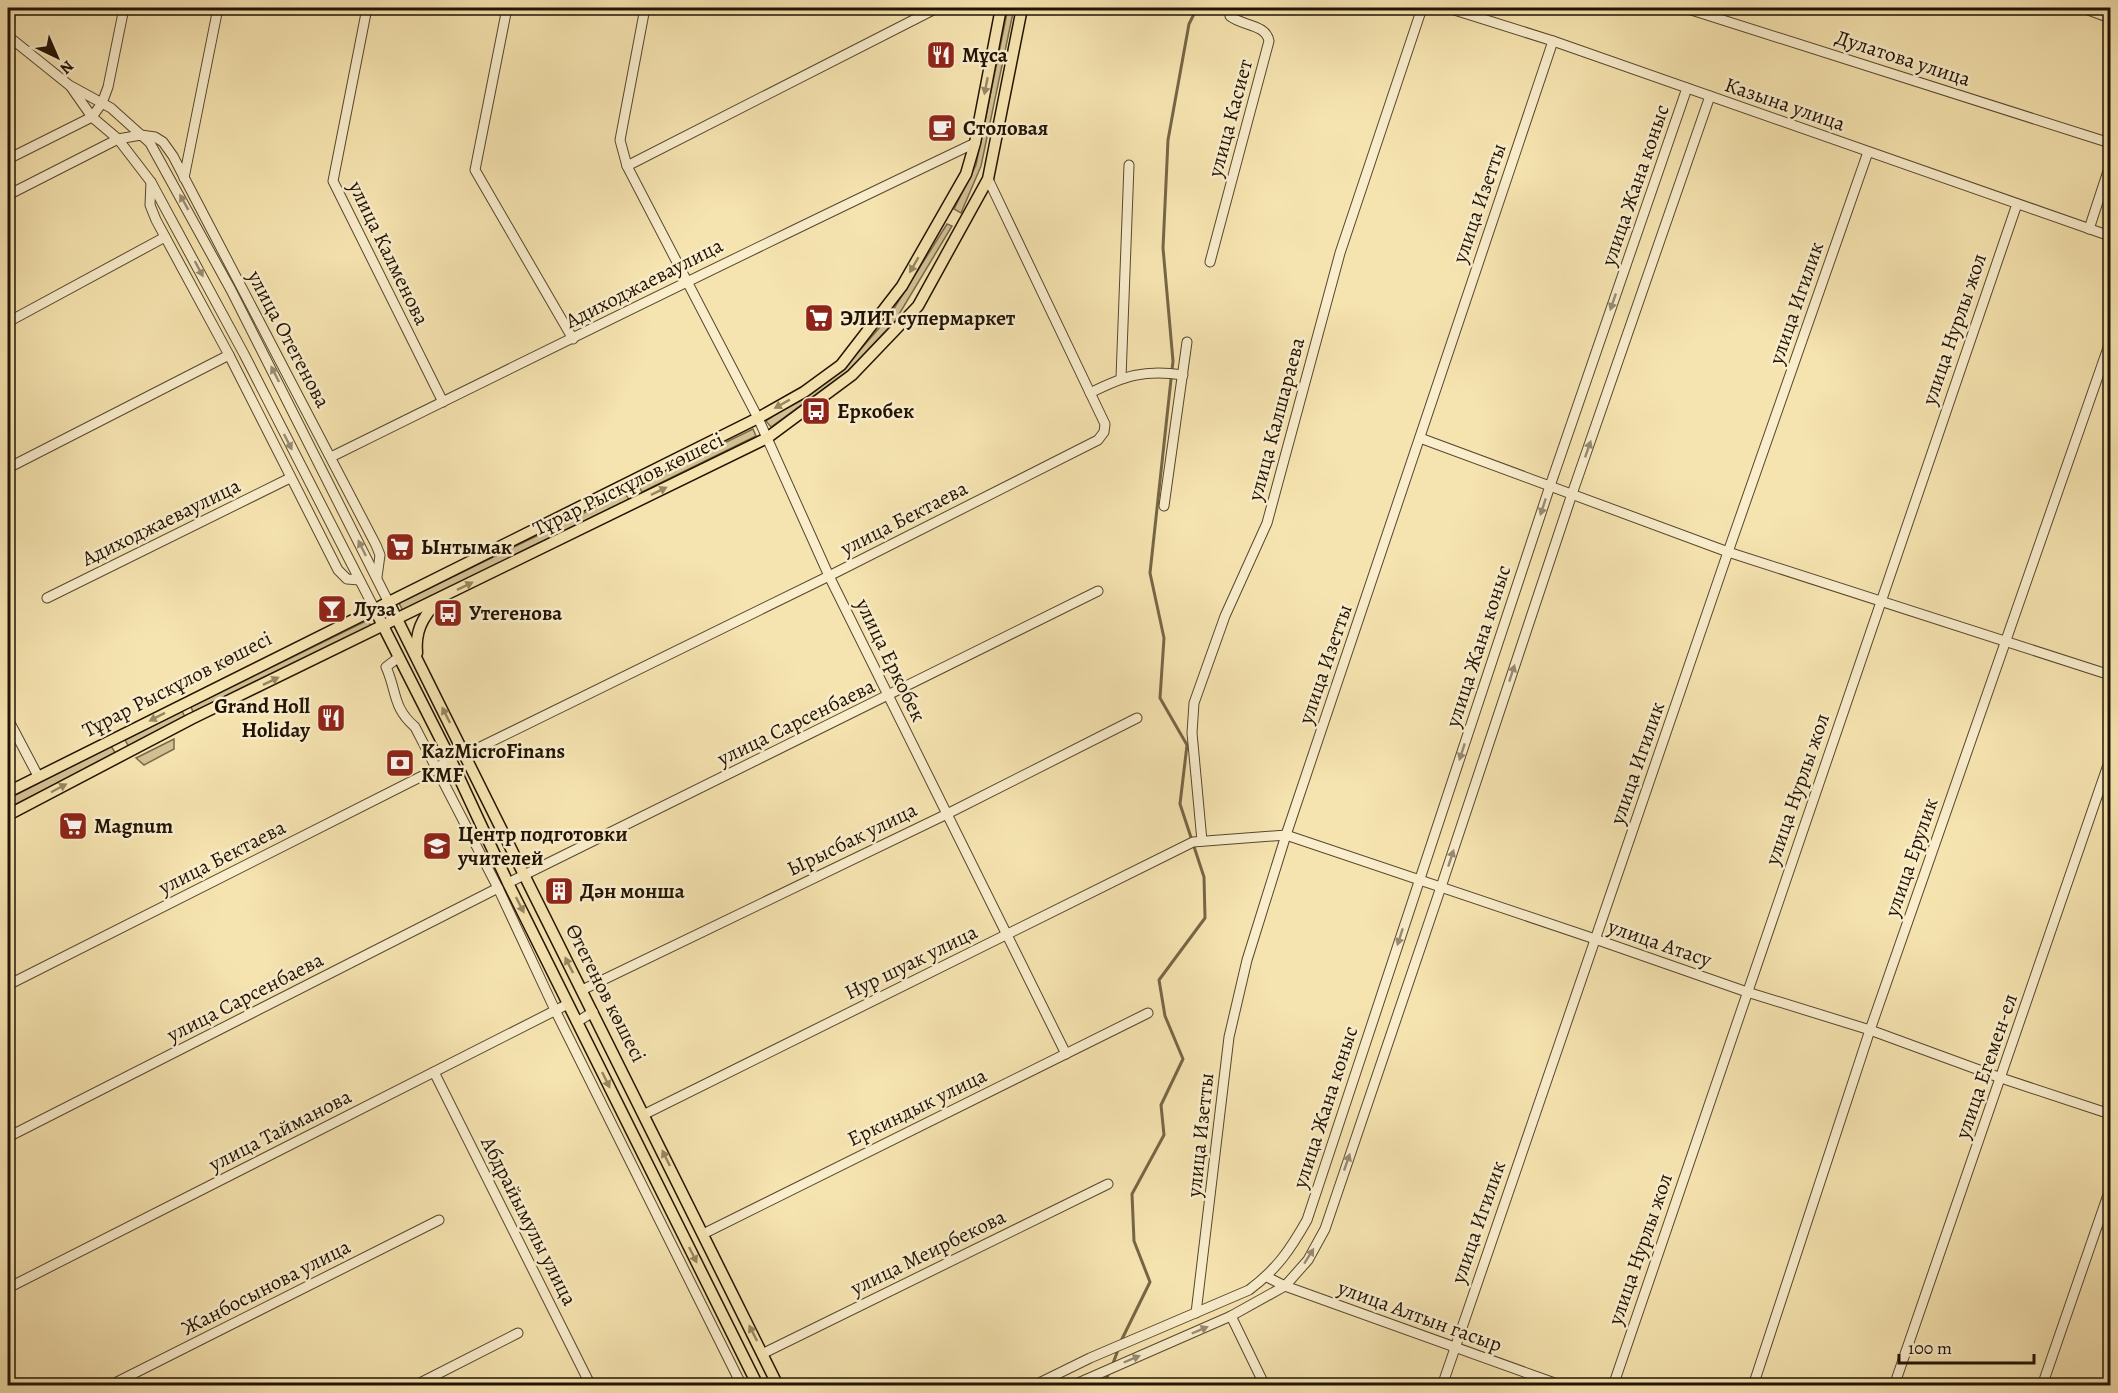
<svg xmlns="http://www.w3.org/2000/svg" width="2118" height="1393" font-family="Alegreya,serif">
  <rect width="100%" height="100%" fill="#f6e4b0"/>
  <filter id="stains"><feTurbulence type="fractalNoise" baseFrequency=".00333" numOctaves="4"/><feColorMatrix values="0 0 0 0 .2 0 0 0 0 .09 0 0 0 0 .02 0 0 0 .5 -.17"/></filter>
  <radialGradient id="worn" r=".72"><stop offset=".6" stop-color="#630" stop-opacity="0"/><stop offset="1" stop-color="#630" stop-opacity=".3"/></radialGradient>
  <g fill="#d2c093" stroke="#7a6a4b" stroke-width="1.5">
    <path d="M1008 8H1014L981 166 961 213 954 209 976 165Z"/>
    <path d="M947 224 952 226 895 321 848 371 771 427 766 421 845 367 888 318Z"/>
    <path d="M753 429 756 436 642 492 638 485Z"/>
    <path d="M625 493 629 500 403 611 399 603Z"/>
    <path d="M368 620 371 627 194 714 191 707Z"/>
    <path d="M182 711 185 717 129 747 125 740Z"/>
    <path d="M174 739V749L144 765 136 758Z"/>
    <path d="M111 746 116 754 8 808V799Z"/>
  </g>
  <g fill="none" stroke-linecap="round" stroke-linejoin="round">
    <g stroke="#766647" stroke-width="3">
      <path d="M1121 1341 1150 1282 1134 1241 1132 1194 1164 1135 1161 1105 1183 1059 1165 1016 1159 980 1205 918 1204 877 1180 804 1187 745 1160 698 1164 638 1150 573 1173 361 1163 248 1168 140 1189 24 1197 8"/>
      <path d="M1112 1366 1118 1350"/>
      <path d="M1104 1386 1109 1372"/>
    </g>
    <g stroke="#56472e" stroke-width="11">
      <g id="minor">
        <path d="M367 8 333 181 443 402"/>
        <path d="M507 8 475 170 573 339"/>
        <path d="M645 8 620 140 627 166 758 418 829 576 1066 1054"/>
        <path d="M1448 8 1553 41 2110 236"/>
        <path d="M1685 8 2110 143"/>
        <path d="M2083 8 2110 18"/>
        <path d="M8 36 69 85 111 108 150 143 231 290 388 601"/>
        <path d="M71 87 92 117 118 139 151 182 244 354 374 608"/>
        <path d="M8 159 92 117 102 103 108 87 124 8"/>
        <path d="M627 166 937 8"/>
        <path d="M184 178 218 8"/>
        <path d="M151 182 150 205 156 220 229 355 338 570 347 579 359 580"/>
        <path d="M8 195 118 139 141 135 155 137 163 142 173 156 376 545 380 555 377 577"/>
        <path d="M2089 229 2110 165"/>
        <path d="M1210 262 1269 41C1266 24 1242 26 1230 16L1229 8"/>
        <path d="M8 322 165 237"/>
        <path d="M1121 378 1129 165"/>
        <path d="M1090 393C1124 376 1144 369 1183 375"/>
        <path d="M1420 438 1728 552 2110 675"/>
        <path d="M331 457C545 351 759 246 975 143"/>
        <path d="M8 468 229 355"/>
        <path d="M1164 506 1187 342"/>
        <path d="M47 598 290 478"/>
        <path d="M399 657 386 667C397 691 392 707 415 727L498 888 555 1010 742 1386"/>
        <path d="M8 719 38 776"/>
        <path d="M466 754 829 576 1098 440 1104 432 1105 424 988 179"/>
        <path d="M1202 841 1192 733 1194 703 1225 616 1267 523 1340 253 1422 8"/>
        <path d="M508 883 1098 591"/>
        <path d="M8 985 436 769 450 758"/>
        <path d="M582 990 947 814 1137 718"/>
        <path d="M577 1022 593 1012"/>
        <path d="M434 1072 591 1386"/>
        <path d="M645 1114 1193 842 1286 835 1595 939 1747 992 1870 1030 2001 1078 2110 1114"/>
        <path d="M8 1137 498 888"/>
        <path d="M703 1234 1148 1013"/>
        <path d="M1267 1277 1285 1286 1563 1386"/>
        <path d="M8 1288 568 1004"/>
        <path d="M1196 1313 1229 1037 1247 960 1286 835 1553 41"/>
        <path d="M1231 1316 1265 1386"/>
        <path d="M764 1353 1108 1184"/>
        <path d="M109 1386 439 1220"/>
        <path d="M414 1386 518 1333"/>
        <path d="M1033 1386 1090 1358 1249 1290C1277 1269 1290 1250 1307 1220L1550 486 1687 88"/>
        <path d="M1071 1386 1231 1316 1285 1286 1308 1260 1325 1229 1441 887 1572 494 1710 96"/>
        <path d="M1442 1386 1728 552 1868 152"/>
        <path d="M1613 1386 2017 204"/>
        <path d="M1753 1386 1870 1030 2110 342"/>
        <path d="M1894 1386 2110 759"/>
        <path d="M2042 1386 2110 1189"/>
      </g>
    </g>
    <g stroke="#211303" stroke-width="13">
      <g id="major">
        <path d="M388 601 778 1386"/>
        <path d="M374 608 450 758 508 883 758 1386"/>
        <path d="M417 653C415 632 422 618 436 603"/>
        <path d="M8 792 758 418 804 392 841 365 902 286 966 174 975 143 1001 8"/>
        <path d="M8 815 191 719 767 438 852 375 918 306 988 179 1022 8"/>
      </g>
    </g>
    <use href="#minor" stroke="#f9edcc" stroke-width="9"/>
    <use href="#major" stroke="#f6e4b0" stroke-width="10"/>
  </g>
  <defs><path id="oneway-solid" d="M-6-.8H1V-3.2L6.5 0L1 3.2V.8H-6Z" transform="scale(1.5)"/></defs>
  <g fill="#968662">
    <use href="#oneway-solid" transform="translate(986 86) rotate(101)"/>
    <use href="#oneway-solid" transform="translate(914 265) rotate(120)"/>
    <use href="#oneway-solid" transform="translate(782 404) rotate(151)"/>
    <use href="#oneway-solid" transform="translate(659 491) rotate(-26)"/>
    <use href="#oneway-solid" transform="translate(465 586) rotate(-26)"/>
    <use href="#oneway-solid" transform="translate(271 681) rotate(-26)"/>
    <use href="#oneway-solid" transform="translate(446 715) rotate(-117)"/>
    <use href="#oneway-solid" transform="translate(157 717) rotate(153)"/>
    <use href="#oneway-solid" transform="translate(59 788) rotate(-28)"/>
    <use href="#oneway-solid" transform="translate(520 905) rotate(63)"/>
    <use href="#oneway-solid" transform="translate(569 965) rotate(-117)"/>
    <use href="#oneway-solid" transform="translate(606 1080) rotate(64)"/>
    <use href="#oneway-solid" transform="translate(666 1158) rotate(-116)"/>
    <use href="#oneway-solid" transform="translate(693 1255) rotate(64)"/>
    <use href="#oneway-solid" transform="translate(753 1333) rotate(-117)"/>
  </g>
  <g fill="#988b72">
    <use href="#oneway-solid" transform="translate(184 202) rotate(-119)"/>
    <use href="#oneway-solid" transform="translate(199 269) rotate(62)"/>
    <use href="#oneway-solid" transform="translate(1613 302) rotate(109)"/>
    <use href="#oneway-solid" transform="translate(275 374) rotate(-117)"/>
    <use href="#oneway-solid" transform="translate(288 442) rotate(63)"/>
    <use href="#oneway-solid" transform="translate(1588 449) rotate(-71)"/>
    <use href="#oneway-solid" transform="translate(1543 507) rotate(108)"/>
    <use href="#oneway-solid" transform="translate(362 548) rotate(-116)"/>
    <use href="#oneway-solid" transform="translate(1512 673) rotate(-72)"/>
    <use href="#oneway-solid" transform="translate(1462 752) rotate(108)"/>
    <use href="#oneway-solid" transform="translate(1451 858) rotate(-72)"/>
    <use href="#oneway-solid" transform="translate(1400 937) rotate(108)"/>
    <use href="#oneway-solid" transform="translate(1347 1162) rotate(-71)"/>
    <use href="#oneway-solid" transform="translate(1309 1256) rotate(-58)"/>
    <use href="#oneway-solid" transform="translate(1200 1330) rotate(-23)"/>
    <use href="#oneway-solid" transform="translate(1132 1359) rotate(-23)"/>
  </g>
  <defs>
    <g id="restaurant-square" transform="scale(1.5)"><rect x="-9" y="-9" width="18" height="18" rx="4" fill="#8f2418" stroke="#f9edcc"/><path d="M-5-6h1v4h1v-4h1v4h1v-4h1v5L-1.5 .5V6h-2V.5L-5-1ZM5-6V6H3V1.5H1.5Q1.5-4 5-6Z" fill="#fff"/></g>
    <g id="cafe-square" transform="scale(1.5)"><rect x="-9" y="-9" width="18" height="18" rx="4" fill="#8f2418" stroke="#f9edcc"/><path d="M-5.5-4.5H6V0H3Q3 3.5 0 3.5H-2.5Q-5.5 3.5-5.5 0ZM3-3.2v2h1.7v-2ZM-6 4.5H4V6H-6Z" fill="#fff"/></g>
    <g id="supermarket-square" transform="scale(1.5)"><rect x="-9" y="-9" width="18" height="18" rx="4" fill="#8f2418" stroke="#f9edcc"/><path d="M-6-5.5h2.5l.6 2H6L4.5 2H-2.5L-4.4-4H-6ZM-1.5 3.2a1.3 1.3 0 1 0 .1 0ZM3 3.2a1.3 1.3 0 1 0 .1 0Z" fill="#fff"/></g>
    <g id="bus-square" transform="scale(1.5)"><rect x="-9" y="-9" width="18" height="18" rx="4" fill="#8f2418" stroke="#f9edcc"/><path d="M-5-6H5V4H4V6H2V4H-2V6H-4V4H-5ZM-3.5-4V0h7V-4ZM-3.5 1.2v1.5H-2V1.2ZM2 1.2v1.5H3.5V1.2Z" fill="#fff"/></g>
    <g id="bar-square" transform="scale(1.5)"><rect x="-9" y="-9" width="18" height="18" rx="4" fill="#8f2418" stroke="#f9edcc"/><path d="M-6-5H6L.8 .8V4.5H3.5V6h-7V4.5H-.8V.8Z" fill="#fff"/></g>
    <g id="bank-square" transform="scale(1.5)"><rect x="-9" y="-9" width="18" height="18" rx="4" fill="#8f2418" stroke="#f9edcc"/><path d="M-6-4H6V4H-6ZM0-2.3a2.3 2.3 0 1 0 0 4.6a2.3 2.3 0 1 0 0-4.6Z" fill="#fff"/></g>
    <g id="school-square" transform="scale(1.5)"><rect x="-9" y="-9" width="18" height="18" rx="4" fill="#8f2418" stroke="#f9edcc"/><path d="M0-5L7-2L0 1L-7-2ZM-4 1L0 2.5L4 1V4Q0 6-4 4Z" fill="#fff"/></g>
    <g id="building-square" transform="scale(1.5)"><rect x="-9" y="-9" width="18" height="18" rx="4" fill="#8f2418" stroke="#f9edcc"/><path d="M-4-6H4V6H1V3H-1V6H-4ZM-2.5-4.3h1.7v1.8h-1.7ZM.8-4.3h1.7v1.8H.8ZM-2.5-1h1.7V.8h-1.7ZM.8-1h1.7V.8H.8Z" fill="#fff"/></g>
  </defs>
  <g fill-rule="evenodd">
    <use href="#restaurant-square" x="941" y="55"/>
    <use href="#cafe-square" x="942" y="128"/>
    <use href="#supermarket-square" x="819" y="318"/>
    <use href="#bus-square" x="816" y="411"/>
    <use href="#supermarket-square" x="400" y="547"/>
    <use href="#bar-square" x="332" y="609"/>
    <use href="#bus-square" x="448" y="613"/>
    <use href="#restaurant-square" x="331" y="718"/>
    <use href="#bank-square" x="400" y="763"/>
    <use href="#supermarket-square" x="73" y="826"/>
    <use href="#school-square" x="437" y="846"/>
    <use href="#building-square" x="559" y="891"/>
  </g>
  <g text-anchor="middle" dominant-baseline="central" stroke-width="5" stroke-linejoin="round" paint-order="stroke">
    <g font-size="21" font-weight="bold" fill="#211303" stroke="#f9edcc" text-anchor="start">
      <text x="962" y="55">Мұса</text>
      <text x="963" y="128">Столовая</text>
      <text x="840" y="318">ЭЛИТ супермаркет</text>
      <text x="837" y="411">Еркобек</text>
      <text x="421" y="547">Ынтымак</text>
      <text x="353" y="609">Луза</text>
      <text x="469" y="613">Утегенова</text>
      <text x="310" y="706" text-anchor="end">Grand Holl<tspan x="310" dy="24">Holiday</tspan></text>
      <text x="421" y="751">KazMicroFinans<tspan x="421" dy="24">KMF</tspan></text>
      <text x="94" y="826">Magnum</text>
      <text x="458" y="834">Центр подготовки<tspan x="458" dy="24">учителей</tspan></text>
      <text x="580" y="891">Дән монша</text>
    </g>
    <g font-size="21" fill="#211303" stroke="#f9edcc">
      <text transform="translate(1903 58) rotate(18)">Дулатова улица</text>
      <text transform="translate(1785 104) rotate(19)">Казына улица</text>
      <text transform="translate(1230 118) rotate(-75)">улица Касиет</text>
      <text transform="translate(1635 185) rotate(-71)">улица Жана коныс</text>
      <text transform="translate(1479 203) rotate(-71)">улица Изетты</text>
      <text transform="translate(389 253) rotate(64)">улица Калменова</text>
      <text transform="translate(644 283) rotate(-27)">Адиходжаеваулица</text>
      <text transform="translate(1796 303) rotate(-71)">улица Игилик</text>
      <text transform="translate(1954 329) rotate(-71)">улица Нурлы жол</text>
      <text transform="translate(289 339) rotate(62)">улица Отегенова</text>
      <text transform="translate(1276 419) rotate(-75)">улица Калшараева</text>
      <text transform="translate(628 484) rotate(-26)">Тұрар Рыскұлов көшесі</text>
      <text transform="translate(904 518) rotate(-27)">улица Бектаева</text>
      <text transform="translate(161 522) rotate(-26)">Адиходжаеваулица</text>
      <text transform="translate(1478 646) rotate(-72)">улица Жана коныс</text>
      <text transform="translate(891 660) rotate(64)">улица Еркобек</text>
      <text transform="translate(1325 664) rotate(-71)">улица Изетты</text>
      <text transform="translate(177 684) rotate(-27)">Тұрар Рыскұлов көшесі</text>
      <text transform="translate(796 722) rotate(-26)">улица Сарсенбаева</text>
      <text transform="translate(1637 763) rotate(-71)">улица Игилик</text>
      <text transform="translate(1797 789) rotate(-71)">улица Нурлы жол</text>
      <text transform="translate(852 839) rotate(-26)">Ырысбак улица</text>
      <text transform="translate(222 857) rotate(-27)">улица Бектаева</text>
      <text transform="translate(1911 857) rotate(-71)">улица Ерулик</text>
      <text transform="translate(1660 943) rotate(19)">улица Атасу</text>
      <text transform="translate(911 962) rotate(-26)">Нур шуак улица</text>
      <text transform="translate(606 993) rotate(63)">Өтегенов көшесі</text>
      <text transform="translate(245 997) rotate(-27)">улица Сарсенбаева</text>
      <text transform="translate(1986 1066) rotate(-71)">улица Егемен-ел</text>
      <text transform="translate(917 1107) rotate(-26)">Еркиндык улица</text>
      <text transform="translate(1325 1107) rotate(-72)">улица Жана коныс</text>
      <text transform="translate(280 1130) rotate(-27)">улица Тайманова</text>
      <text transform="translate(1200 1135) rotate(-84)">улица Изетты</text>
      <text transform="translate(529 1221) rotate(63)">Абдрайымулы улица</text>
      <text transform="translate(1478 1222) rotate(-71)">улица Игилик</text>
      <text transform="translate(1640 1249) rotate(-71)">улица Нурлы жол</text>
      <text transform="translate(928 1252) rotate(-26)">улица Меирбекова</text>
      <text transform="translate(266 1287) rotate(-27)">Жанбосынова улица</text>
      <text transform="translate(1420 1316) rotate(20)">улица Алтын гасыр</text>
    </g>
  </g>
  <rect width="2118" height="1393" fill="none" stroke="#f6e4b0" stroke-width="30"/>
  <rect x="9" y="9" width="2100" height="1375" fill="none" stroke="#211303" stroke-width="3"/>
  <rect x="15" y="15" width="2088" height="1363" fill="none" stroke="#211303" stroke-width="1.5"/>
  <g transform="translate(57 57) rotate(136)" stroke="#f9edcc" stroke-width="4.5" paint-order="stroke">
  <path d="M0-4.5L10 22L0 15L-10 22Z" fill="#211303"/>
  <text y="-9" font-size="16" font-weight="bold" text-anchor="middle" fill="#211303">N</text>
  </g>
  <path d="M1899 1354v9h135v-9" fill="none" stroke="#211303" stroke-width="3"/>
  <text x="1908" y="1354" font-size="18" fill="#211303" stroke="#f9edcc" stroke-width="4.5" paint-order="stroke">100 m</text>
  <rect width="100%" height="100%" filter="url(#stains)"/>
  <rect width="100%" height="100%" fill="url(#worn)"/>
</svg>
